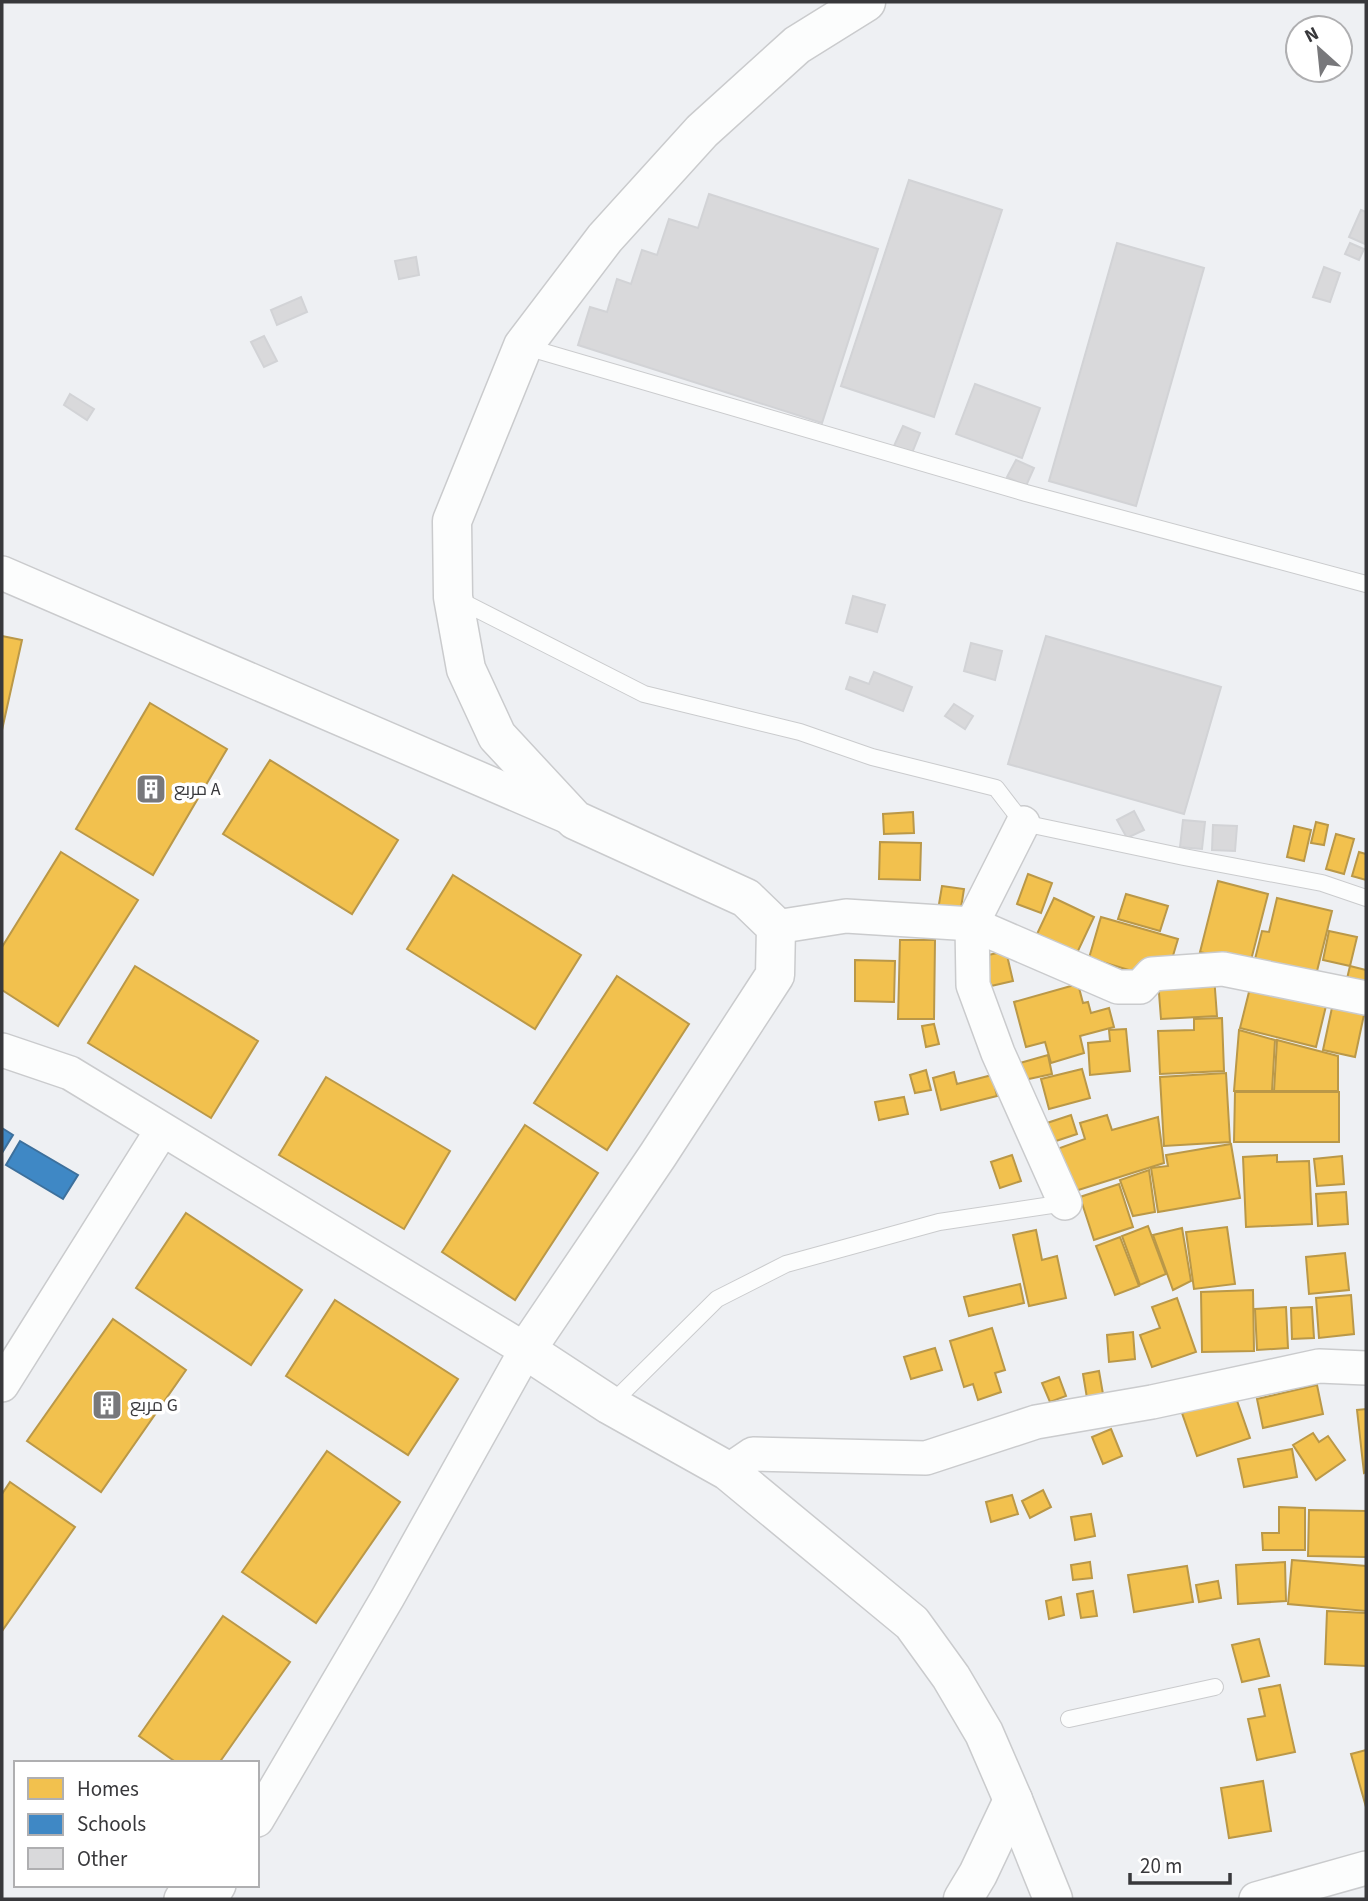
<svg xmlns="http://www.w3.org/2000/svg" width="1368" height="1901" font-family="'Source Sans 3',Cairo,sans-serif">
  <rect width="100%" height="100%" fill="#eef0f3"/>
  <g fill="#f2c14e" stroke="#ba9848" stroke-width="2">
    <path d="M2 636 22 640 2 730Z"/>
    <path d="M150 703 227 749 153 875 76 829Z"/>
    <path d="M270 760 398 840 352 914 223 834Z"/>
    <path d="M913 812 914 833 884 834 883 814Z"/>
    <path d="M1316 822 1328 825 1324 845 1311 843Z"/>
    <path d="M1294 826 1311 830 1304 861 1287 857Z"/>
    <path d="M1336 834 1354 839 1344 874 1326 869Z"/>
    <path d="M880 842 921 843 920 880 879 879Z"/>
    <path d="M61 852 138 900 58 1026 2 990V947Z"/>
    <path d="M1359 852 1366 854V880L1352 876Z"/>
    <path d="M1028 874 1052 883 1041 913 1017 904Z"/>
    <path d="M453 875 581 955 535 1029 407 949Z"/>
    <path d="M1218 881 1268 894 1250 964 1200 952Z"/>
    <path d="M942 886 964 889 960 914 938 910Z"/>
    <path d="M1126 894 1168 906 1160 931 1118 919Z"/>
    <path d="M1054 898 1094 917 1077 953 1037 934Z"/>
    <path d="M1277 898 1332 911 1315 979 1254 963 1262 931 1269 932Z"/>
    <path d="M1101 917 1178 939 1169 969 1142 974 1089 958Z"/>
    <path d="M1329 931 1357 937 1350 966 1323 960Z"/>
    <path d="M900 940H935L934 1019H898Z"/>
    <path d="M1006 951 1013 981 991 986 984 956Z"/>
    <path d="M855 960 895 961 894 1002 855 1001Z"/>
    <path d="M135 966 258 1041 211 1118 88 1043Z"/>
    <path d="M1350 966 1366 970V992L1345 987Z"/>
    <path d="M617 976 689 1024 607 1150 534 1103Z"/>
    <path d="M1214 976 1217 1016 1161 1019 1158 980Z"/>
    <path d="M1078 984 1083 1003 1088 1002 1091 1013 1109 1008 1114 1027 1080 1036 1084 1053 1051 1063 1045 1042 1026 1047 1014 1002Z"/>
    <path d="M1250 988 1326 1006 1316 1047 1240 1028Z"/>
    <path d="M1333 1003 1365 1010 1355 1057 1323 1050Z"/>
    <path d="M1222 1018 1224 1071 1160 1074 1158 1031 1194 1030V1019Z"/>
    <path d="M934 1024 939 1044 926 1047 922 1026Z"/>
    <path d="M1126 1029 1130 1071 1090 1075 1088 1043 1110 1041 1109 1030Z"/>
    <path d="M1239 1030 1275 1040 1272 1091H1234Z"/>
    <path d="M1277 1040 1338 1056V1091H1274Z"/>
    <path d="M1048 1055 1052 1074 1024 1080 1020 1063Z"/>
    <path d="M1082 1069 1090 1098 1049 1109 1041 1079Z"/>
    <path d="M926 1070 931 1090 915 1093 910 1075Z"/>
    <path d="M954 1072 957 1084 992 1075 997 1096 941 1110 933 1078Z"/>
    <path d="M1226 1073 1230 1142 1164 1146 1160 1077Z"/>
    <path d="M326 1077 450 1151 404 1229 279 1155Z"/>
    <path d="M1235 1092H1339V1142H1234Z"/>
    <path d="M904 1097 908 1114 879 1120 875 1102Z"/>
    <path d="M1071 1115 1077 1134 1050 1143 1044 1124Z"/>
    <path d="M1107 1115 1112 1130 1158 1117 1164 1163 1072 1192 1057 1149 1085 1139 1080 1123Z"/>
    <path d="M525 1125 598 1173 515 1300 442 1252Z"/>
    <path d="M1231 1144 1240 1198 1158 1212 1151 1168 1168 1166 1166 1155Z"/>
    <path d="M1012 1155 1021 1181 1000 1188 991 1162Z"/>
    <path d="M1277 1155V1162L1309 1161 1312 1224 1246 1227 1243 1157Z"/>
    <path d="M1342 1156 1344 1184 1317 1186 1314 1159Z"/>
    <path d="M1149 1170 1155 1212 1133 1216 1120 1180Z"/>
    <path d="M1119 1184 1133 1227 1094 1240 1080 1197Z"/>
    <path d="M1346 1192 1348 1224 1318 1226 1316 1194Z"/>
    <path d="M186 1213 302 1290 251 1365 136 1288Z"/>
    <path d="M1148 1226 1166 1274 1140 1285 1122 1236Z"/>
    <path d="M1227 1227 1235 1284 1194 1289 1186 1232Z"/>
    <path d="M1182 1228 1191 1281 1173 1290 1153 1235Z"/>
    <path d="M1036 1230 1042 1260 1057 1256 1066 1298 1029 1306 1013 1235Z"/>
    <path d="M1120 1237 1139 1286 1115 1295 1096 1246Z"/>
    <path d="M1345 1253 1349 1290 1309 1294 1306 1257Z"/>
    <path d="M1020 1284 1024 1303 969 1316 964 1297Z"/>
    <path d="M1253 1290 1254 1351 1202 1352 1201 1292Z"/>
    <path d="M1351 1295 1354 1334 1319 1338 1316 1298Z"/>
    <path d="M1177 1298 1196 1352 1152 1367 1140 1335 1160 1328 1152 1307Z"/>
    <path d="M335 1300 458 1379 408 1455 286 1376Z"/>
    <path d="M1286 1307 1288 1348 1257 1350 1255 1309Z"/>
    <path d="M1312 1307 1314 1338 1292 1339 1291 1308Z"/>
    <path d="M113 1319 186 1370 101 1492 27 1441Z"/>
    <path d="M992 1328 1005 1370 995 1373 1001 1392 978 1400 973 1384 964 1387 950 1341Z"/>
    <path d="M1133 1332 1135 1359 1109 1362 1107 1335Z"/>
    <path d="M935 1348 942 1370 911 1379 904 1357Z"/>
    <path d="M1099 1371 1103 1394 1087 1398 1083 1374Z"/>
    <path d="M1059 1377 1066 1396 1050 1402 1042 1383Z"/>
    <path d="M1317 1385 1323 1414 1263 1428 1257 1399Z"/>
    <path d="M1235 1395 1250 1438 1197 1456 1182 1413Z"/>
    <path d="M1366 1409V1472L1364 1473 1357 1410Z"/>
    <path d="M1111 1429 1122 1456 1103 1464 1092 1437Z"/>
    <path d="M1313 1433 1319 1442 1328 1436 1345 1460 1316 1480 1293 1445Z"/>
    <path d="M1292 1449 1297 1477 1244 1487 1238 1459Z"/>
    <path d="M327 1451 400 1502 316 1623 242 1572Z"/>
    <path d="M10 1482 75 1527 2 1631V1494Z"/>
    <path d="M1043 1490 1051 1507 1030 1518 1022 1501Z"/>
    <path d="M1012 1495 1018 1514 991 1522 986 1502Z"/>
    <path d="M1279 1507 1305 1508V1550H1263L1262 1533H1279Z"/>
    <path d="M1309 1510 1366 1511V1557L1308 1556Z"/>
    <path d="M1091 1514 1095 1536 1075 1540 1071 1517Z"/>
    <path d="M1292 1560 1366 1566V1611L1288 1604Z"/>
    <path d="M1090 1562 1092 1578 1073 1580 1071 1565Z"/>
    <path d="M1285 1562 1286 1601 1238 1604 1236 1565Z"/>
    <path d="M1187 1566 1193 1602 1134 1612 1128 1575Z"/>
    <path d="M1218 1581 1221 1598 1199 1602 1196 1585Z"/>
    <path d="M1093 1591 1097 1616 1081 1618 1077 1594Z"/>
    <path d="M1061 1597 1064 1615 1049 1619 1046 1601Z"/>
    <path d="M1327 1611 1366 1613V1666L1325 1664Z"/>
    <path d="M223 1616 290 1662 219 1763H177L139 1736Z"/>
    <path d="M1259 1639 1269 1676 1242 1682 1232 1645Z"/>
    <path d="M1280 1685 1295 1752 1257 1760 1248 1719 1265 1716 1259 1689Z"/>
    <path d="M1366 1750V1807L1351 1754Z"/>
    <path d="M1263 1781 1271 1831 1229 1838 1221 1788Z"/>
  </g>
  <g fill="#3f88c5" stroke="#3d709c" stroke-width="2">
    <path d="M2 1128 13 1135 2 1153Z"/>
    <path d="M20 1141 78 1175 63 1199 6 1165Z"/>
  </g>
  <g fill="#d9d9db" stroke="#d2d3d6" stroke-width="2">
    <path d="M909 180 1002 210 934 417 841 386Z"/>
    <path d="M709 194 878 249 822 423 578 345 590 307 607 312 617 279 631 284 642 250 657 255 669 219 698 228Z"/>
    <path d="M1361 210 1366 212 1365 244 1349 237Z"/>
    <path d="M1117 243 1204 268 1136 506 1049 481Z"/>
    <path d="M1350 243 1364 249 1359 260 1345 254Z"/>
    <path d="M416 257 419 275 399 279 395 261Z"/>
    <path d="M1324 267 1340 273 1330 302 1313 297Z"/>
    <path d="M301 297 307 312 277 325 271 310Z"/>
    <path d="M264 336 277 361 264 367 251 342Z"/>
    <path d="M975 384 1040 408 1022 458 956 434Z"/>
    <path d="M70 394 94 409 87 420 64 405Z"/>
    <path d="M903 426 920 433 912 453 894 446Z"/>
    <path d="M1016 460 1034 468 1026 486 1007 477Z"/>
    <path d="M853 596 885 605 877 632 846 623Z"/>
    <path d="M1046 636 1221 687 1184 814 1008 764Z"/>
    <path d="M971 643 1002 651 995 680 964 671Z"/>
    <path d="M874 672 912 687 903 711 846 689 850 677 869 684Z"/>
    <path d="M954 704 973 716 965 729 945 716Z"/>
    <path d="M1134 811 1144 830 1127 838 1117 820Z"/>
    <path d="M1183 820 1205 822 1202 849 1180 847Z"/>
    <path d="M1213 825 1237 826 1235 851 1212 850Z"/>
  </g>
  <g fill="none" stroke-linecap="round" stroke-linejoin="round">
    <g stroke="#cacbcd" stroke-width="18">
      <g id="service">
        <path d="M523 346 1026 493 1366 584"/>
        <path d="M457 599 644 694 800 732 872 757 996 788 1023 823 1184 857 1322 883 1366 898"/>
        <path d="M610 1405 717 1299 786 1264 939 1222 1065 1203"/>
        <path d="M1069 1719 1215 1687"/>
      </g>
    </g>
    <g stroke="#cacbcd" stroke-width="36">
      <g id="minor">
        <path d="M2 573 573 819"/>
        <path d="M1023 823 972 924 973 985 998 1053 1065 1203"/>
        <path d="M776 927 846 916 972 924 1118 987H1140L1152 974 1223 969 1366 998"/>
        <path d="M2 1050 70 1073 526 1350"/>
        <path d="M2 1385 162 1130"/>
        <path d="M728 1471 753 1454 926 1458 1036 1422 1152 1402 1319 1366 1366 1368"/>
        <path d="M257 1820 388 1597 526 1350"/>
        <path d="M181 1899 190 1885"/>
        <path d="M211 1899 219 1885"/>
        <path d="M1256 1899 1366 1868"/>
      </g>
    </g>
    <g stroke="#cacbcd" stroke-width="41">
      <g id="tertiary">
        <path d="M866 2 797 45 702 131 605 238 523 346 452 521 453 597 466 669 497 736 575 820 746 898 776 927 775 975 658 1155 526 1350 610 1405 728 1471 912 1623 951 1677 984 1733 1013 1800 1053 1899"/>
        <path d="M963 1899 978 1874 1013 1800"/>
      </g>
    </g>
    <use href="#service" stroke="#fcfdfd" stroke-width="16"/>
    <use href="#minor" stroke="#fcfdfd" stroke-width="33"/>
    <use href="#tertiary" stroke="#fcfdfd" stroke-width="38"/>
  </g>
  <defs>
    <g id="building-square" transform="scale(1.575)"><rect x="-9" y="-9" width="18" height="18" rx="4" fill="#78787b" stroke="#fff"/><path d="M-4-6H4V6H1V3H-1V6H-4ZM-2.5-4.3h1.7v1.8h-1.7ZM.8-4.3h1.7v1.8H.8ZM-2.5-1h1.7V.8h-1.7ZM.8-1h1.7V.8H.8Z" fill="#fff"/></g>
  </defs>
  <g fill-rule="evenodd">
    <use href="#building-square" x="151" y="789"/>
    <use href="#building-square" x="107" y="1405"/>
  </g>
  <g text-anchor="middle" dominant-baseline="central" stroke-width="7" stroke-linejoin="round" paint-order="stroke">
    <g font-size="18" fill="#38383b" stroke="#fff" text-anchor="start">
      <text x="174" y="789">مربع A</text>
      <text x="130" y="1405">مربع G</text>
    </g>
  </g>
  <rect width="1368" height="1901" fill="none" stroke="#38383b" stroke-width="7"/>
  <rect x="14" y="1761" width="245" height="126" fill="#ffffff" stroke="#afafb1" stroke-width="2"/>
  <rect x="28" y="1778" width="35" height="21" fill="#f2c14e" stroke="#afafb1" stroke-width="2"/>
  <text x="77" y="1796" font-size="21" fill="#38383b">Homes</text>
  <rect x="28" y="1814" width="35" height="21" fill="#3f88c5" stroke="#afafb1" stroke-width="2"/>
  <text x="77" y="1831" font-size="21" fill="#38383b">Schools</text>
  <rect x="28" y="1848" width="35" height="21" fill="#d9d9db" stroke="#afafb1" stroke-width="2"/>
  <text x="77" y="1866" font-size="21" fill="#38383b">Other</text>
  <g transform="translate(1319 49) rotate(333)"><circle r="33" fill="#ffffff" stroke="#afafb1" stroke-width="2"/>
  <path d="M0-5L12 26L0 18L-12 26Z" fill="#78787b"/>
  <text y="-10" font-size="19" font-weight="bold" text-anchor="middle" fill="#38383b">N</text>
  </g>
  <path d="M1130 1873v10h100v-10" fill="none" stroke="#38383b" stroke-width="3.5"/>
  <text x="1140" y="1873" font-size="21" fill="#38383b" stroke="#ffffff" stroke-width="5" paint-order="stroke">20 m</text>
</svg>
